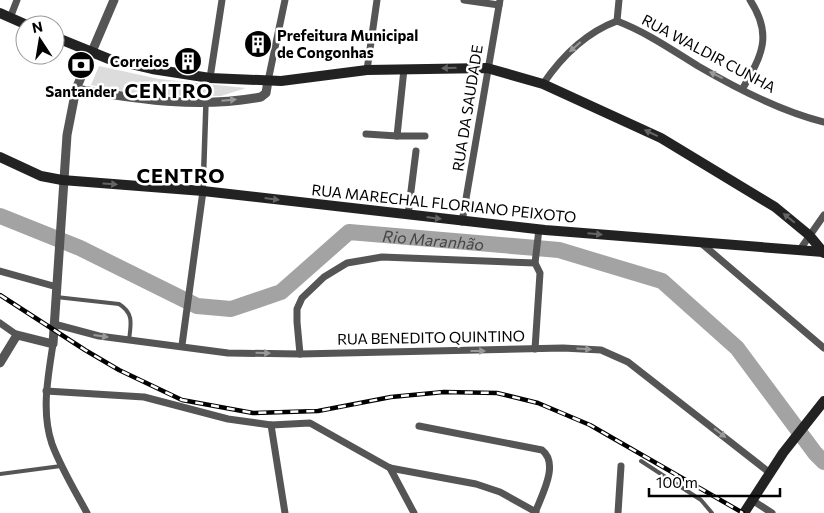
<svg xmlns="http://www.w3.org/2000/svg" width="824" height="513" font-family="Commissioner,sans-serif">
  <rect width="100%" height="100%" fill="#fff"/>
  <path fill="#dcdcdc" d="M99 66 159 79 246 88 221 96 143 95 91 85Z"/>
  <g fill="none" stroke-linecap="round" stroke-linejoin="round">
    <path stroke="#a3a3a3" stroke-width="16" id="s1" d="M0 216 80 248 197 306 231 309 281 292 349 232 559 250 662 281 737 348 815 453 824 462"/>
    <g stroke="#555" stroke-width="4">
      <path d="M56 297 119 304C134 313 131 324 129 340"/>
      <path d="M641 461 701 500 712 513"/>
      <path d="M0 474 61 466"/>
    </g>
    <path stroke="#555" stroke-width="5.5" d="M203 191 206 102"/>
    <g stroke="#555" stroke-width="7">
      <path d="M464 0 499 5"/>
      <path d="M10 18 17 0"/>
      <path d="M617 21 619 0"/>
      <path d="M367 70 377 0"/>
      <path d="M210 78 222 0"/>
      <path d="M268 81 285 0"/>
      <path d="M543 84C562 56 585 33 617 21 646 32 672 50 698 66 734 87 783 112 824 122"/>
      <path d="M743 88C762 55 773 35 750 0"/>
      <path d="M366 134 397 136 404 69"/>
      <path d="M397 136H425"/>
      <path d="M408 215 416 151"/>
      <path d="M462 222 500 0"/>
      <path d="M701 243 824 348"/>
      <path d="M799 251 824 215"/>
      <path d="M535 263 539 229"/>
      <path d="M0 271 57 287"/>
      <path d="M0 323 17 335"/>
      <path d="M54 324 99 336 228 353 300 354 563 348 601 350 628 362 770 473"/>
      <path d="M53 344C48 377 41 412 52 444 61 468 75 491 87 513"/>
      <path d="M182 345 203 191"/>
      <path d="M300 354 297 322V309L302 298 324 277 347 263 382 257 535 263 540 273 535 349"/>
      <path d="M46 391 144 397 228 419 271 425 310 423 390 468 476 484 500 492 536 512"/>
      <path d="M271 425 285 513"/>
      <path d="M419 426 542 450C560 464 541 496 535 513"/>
      <path d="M390 468 414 513"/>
      <path d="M752 500 772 513"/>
      <path d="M618 513 621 466"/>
    </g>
    <g stroke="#555" stroke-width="9">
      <path d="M76 89C139 99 196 109 261 97L266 93 268 81"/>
      <path d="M0 363 17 335 53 344 67 135 76 89 114 0"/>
    </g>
    <g stroke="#222" stroke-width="10">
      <path d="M0 13 27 25"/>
      <path d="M55 37 109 59 152 69 210 78 281 81 367 70 487 68 543 84 661 138 775 207 809 235 824 253"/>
      <path d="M0 157 41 176 62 180 203 191 545 230 823 252"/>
      <path d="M744 513 783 453 824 401"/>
    </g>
    <g stroke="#000" stroke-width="4.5">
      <path id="rail" d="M0 295 85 350 119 370 182 400 253 413 318 411 391 397 444 392 497 393 538 403 590 425 743 513"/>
    </g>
    <use href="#rail" stroke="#fff" stroke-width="2.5" stroke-dasharray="8" stroke-linecap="butt"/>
  </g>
  <defs><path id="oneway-solid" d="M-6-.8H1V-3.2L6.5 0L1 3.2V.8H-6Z" transform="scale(1.25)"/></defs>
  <g fill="#999">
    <use href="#oneway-solid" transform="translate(575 47) rotate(139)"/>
    <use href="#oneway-solid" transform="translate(716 75) rotate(-154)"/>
    <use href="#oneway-solid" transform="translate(229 100) rotate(-5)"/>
    <use href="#oneway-solid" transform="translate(101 336) rotate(8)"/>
    <use href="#oneway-solid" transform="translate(584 349) rotate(3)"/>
    <use href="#oneway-solid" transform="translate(478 351)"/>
    <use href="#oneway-solid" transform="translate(263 353) rotate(1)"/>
    <use href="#oneway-solid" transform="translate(720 433) rotate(38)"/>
  </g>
  <g fill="#646464">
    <use href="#oneway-solid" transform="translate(449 68) rotate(179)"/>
    <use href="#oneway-solid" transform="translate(651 133) rotate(-155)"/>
    <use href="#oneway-solid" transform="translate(110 184) rotate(4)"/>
    <use href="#oneway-solid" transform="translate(272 199) rotate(7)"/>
    <use href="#oneway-solid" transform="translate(434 218) rotate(7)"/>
    <use href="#oneway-solid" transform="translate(789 218) rotate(-141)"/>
    <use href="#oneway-solid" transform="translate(595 234) rotate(5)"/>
  </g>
  <defs>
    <g id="building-disc" transform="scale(1.4375)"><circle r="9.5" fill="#000" stroke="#fff"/><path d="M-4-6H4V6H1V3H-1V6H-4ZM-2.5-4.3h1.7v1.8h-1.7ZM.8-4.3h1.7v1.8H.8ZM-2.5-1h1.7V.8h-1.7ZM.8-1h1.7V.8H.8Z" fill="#fff"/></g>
    <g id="bank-disc" transform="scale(1.4375)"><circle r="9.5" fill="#000" stroke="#fff"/><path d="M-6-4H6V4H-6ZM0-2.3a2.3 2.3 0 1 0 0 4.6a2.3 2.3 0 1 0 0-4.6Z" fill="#fff"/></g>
  </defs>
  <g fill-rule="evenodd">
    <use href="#building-disc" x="258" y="44"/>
    <use href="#building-disc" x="188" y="61"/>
    <use href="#bank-disc" x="81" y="65"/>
  </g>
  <g text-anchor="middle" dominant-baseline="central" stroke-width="5" stroke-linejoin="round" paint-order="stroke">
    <g font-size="15" font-weight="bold" fill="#000" stroke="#fff" text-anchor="start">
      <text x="277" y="35">Prefeitura Municipal<tspan x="277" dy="17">de Congonhas</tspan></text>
      <text x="169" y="61" text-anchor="end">Correios</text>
      <text x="81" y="91" text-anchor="middle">Santander</text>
    </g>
    <g font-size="15" fill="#000" stroke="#fff">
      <text transform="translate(709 53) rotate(28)">RUA WALDIR CUNHA</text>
      <text transform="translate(467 108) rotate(-81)">RUA DA SAUDADE</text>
      <text transform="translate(444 203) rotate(6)">RUA MARECHAL FLORIANO PEIXOTO</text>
      <text transform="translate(431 337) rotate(-1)">RUA BENEDITO QUINTINO</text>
    </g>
    <g font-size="16" font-style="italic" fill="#444" stroke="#fff">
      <text stroke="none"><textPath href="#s1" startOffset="479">Rio Maranhão</textPath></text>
    </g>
    <g font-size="20" font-weight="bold" letter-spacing="1" fill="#000" stroke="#fff">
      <text x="169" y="90">CENTRO</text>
      <text x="181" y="175">CENTRO</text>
    </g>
  </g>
  <g transform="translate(40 40) rotate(348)"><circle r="24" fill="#ffffff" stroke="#999999"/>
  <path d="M0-4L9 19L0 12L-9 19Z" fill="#000000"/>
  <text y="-8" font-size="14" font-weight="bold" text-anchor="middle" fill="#000000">N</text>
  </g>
  <path d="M649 488v8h131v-8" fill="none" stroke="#000000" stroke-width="2.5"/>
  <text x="656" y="488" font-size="15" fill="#000000" stroke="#ffffff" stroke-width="4" paint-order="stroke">100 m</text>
</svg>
